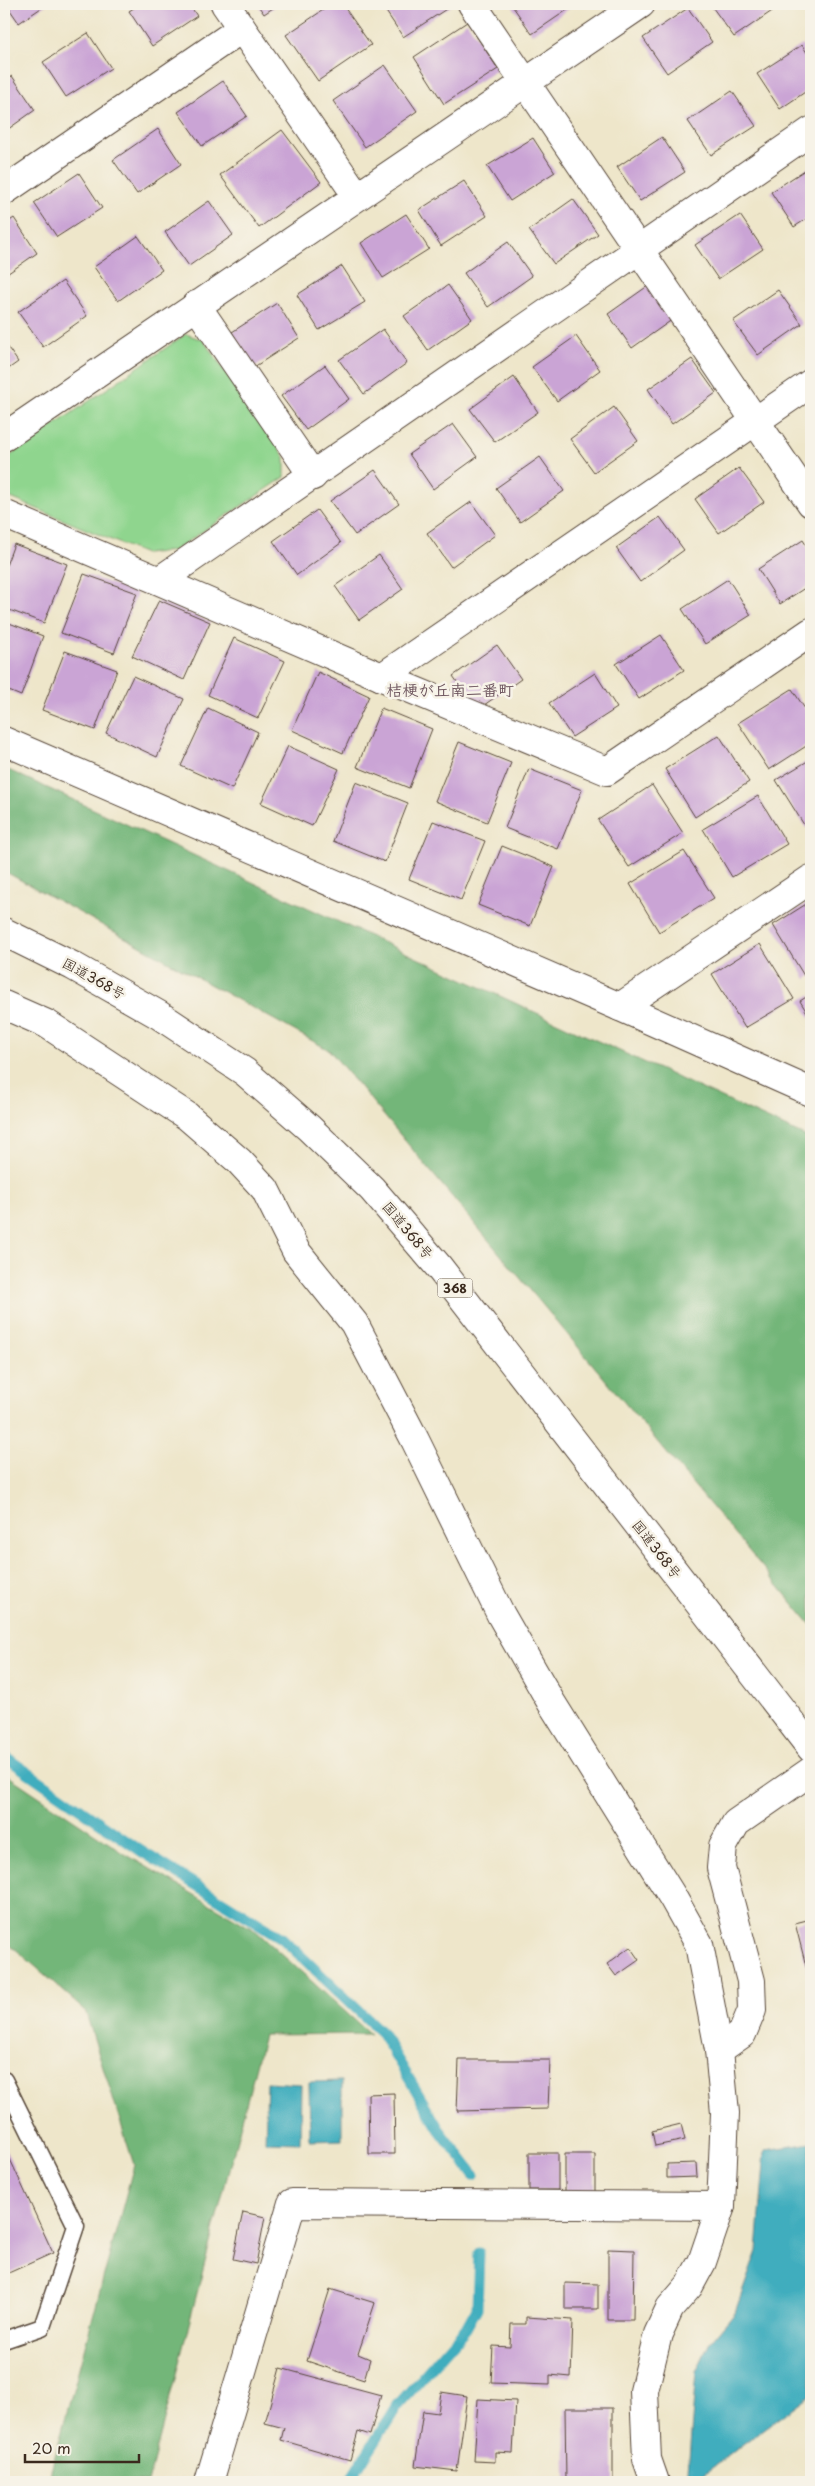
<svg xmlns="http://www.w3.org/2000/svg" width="815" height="2486" font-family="'Playpen Sans','Klee One',sans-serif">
  <rect width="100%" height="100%" fill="#f7f3e8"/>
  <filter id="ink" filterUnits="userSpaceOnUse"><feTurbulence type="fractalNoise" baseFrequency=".02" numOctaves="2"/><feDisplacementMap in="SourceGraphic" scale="10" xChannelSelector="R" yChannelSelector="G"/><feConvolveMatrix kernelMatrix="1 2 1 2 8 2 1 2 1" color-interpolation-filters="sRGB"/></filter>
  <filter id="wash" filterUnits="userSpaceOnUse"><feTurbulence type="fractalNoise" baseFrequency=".0096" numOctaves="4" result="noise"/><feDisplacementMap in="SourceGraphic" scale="20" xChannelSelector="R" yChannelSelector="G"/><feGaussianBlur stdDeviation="1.12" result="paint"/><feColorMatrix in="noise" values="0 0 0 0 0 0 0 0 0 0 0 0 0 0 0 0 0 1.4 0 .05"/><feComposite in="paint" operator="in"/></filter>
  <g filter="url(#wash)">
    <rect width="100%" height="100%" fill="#eee6ca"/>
    <path fill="#8fd58e" stroke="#658056" d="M186 334 203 340 285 457V477L173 551 145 554 4 495V460Z"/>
    <g fill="#73b679" stroke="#57704c">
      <path d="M4 768 811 1139V1625L329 1050 4 871Z"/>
      <path d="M4 1773 125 1854 256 1931 370 2034 264 2035 148 2482H48L134 2165 85 2010 4 1939Z"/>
    </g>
    <g fill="#40adbe" stroke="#3e6c6e">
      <path d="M342 2081V2140L310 2141 309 2082Z"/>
      <path d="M267 2082 301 2084 300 2143 265 2142Z"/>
      <path d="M811 2143V2394L693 2482H687L696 2372 710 2342 735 2312 757 2251 765 2150Z"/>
    </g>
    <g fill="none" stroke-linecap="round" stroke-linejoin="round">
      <g stroke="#40adbe" stroke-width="11">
        <path d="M4 1756 141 1851 282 1938 382 2033 439 2129 474 2175"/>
        <path d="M349 2482 398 2405 466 2328 477 2308 479 2253"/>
      </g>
    </g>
    <g id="blocks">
      <g fill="#caa4d5">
        <path d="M6 4H47L19 23Z"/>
        <path d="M140 4H189L197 16 152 46 129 11Z"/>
        <path d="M257 4H279L264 14Z"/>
        <path d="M332 4H342L371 45 318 81 286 35Z"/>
        <path d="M381 4H454L403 37Z"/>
        <path d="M511 4H576L532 34Z"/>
        <path d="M710 4H776L778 7 734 37Z"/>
        <path d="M688 8 712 42 667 73 643 38Z"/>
        <path d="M467 22 498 69 444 104 414 57Z"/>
        <path d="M88 33 111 68 66 97 43 62Z"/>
        <path d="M802 45 811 59V88L780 109 757 74Z"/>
        <path d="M385 65 417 111 365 147 333 101Z"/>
        <path d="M12 76 35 110 4 132V81Z"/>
        <path d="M223 81 247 116 202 146 178 112Z"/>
        <path d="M732 91 756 126 711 155 688 121Z"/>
        <path d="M158 129 181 164 137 194 113 160Z"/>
        <path d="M282 130 321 182 259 228 220 175Z"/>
        <path d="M662 137 685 172 640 201 617 167Z"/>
        <path d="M533 138 555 172 510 201 487 166Z"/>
        <path d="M811 166V216L794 227 771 192Z"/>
        <path d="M79 173 102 208 57 237 34 203Z"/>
        <path d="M464 181 487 216 441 246 419 210Z"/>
        <path d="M573 199 598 234 554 264 529 230Z"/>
        <path d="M209 201 233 235 189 266 165 232Z"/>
        <path d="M406 214 429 249 383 278 361 243Z"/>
        <path d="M740 215 763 249 718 279 695 245Z"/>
        <path d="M14 218 37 253 4 276V225Z"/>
        <path d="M138 236 162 270 118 301 94 267Z"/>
        <path d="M508 242 532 276 488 307 464 273Z"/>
        <path d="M342 266 365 302 319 330 297 295Z"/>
        <path d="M63 281 87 316 43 347 18 312Z"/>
        <path d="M652 283 676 317 632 348 608 314Z"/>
        <path d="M448 285 472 319 428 350 404 316Z"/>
        <path d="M778 290 802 324 758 355 733 321Z"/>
        <path d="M277 303 299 338 254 367 232 332Z"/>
        <path d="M383 329 407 363 364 394 339 360Z"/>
        <path d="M576 336 600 370 557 401 532 367Z"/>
        <path d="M4 342 18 362 4 372Z"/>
        <path d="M692 359 716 393 672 424 648 389Z"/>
        <path d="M325 365 349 399 306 430 281 396Z"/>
        <path d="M514 377 538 412 495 442 470 409Z"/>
        <path d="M614 407 638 441 594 472 570 439Z"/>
        <path d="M453 424 477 457 433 489 409 454Z"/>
        <path d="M540 457 564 491 520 522 496 488Z"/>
        <path d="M739 468 764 502 719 533 695 499Z"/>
        <path d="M375 470 399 504 355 535 330 501Z"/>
        <path d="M471 502 495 535 451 567 427 533Z"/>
        <path d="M317 510 341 543 297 575 273 541Z"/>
        <path d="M660 517 684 550 640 582 616 548Z"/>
        <path d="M803 540 811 553V584L780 604 758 569Z"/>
        <path d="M14 544 67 564 44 623 4 608V571Z"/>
        <path d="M379 555 403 589 359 620 335 586Z"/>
        <path d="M84 574 137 593 114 653 61 633Z"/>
        <path d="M728 579 751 615 705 644 682 609Z"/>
        <path d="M159 600 210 622 184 680 132 656Z"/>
        <path d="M4 621 43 636 21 696 4 689Z"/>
        <path d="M661 635 684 670 639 699 616 664Z"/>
        <path d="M234 638 285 661 258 718 208 695Z"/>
        <path d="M497 645 521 679 477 710 453 676Z"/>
        <path d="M65 651 117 670 95 730 42 710Z"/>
        <path d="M318 672 369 696 343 753 292 730Z"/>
        <path d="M595 673 617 708 572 737 549 703Z"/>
        <path d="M133 676 184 699 157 757 106 733Z"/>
        <path d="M792 689 811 718V743L769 770 738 723Z"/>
        <path d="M208 708 258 732 232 789 181 766Z"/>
        <path d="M381 708 432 729 409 788 357 767Z"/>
        <path d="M719 735 749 782 695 817 665 769Z"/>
        <path d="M459 742 511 763 487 822 435 801Z"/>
        <path d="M288 746 339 769 312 826 261 803Z"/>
        <path d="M811 759V825L806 828 776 780Z"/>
        <path d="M529 769 582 790 558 849 505 828Z"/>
        <path d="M356 782 408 803 385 862 333 841Z"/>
        <path d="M652 785 683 833 629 867 598 820Z"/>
        <path d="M758 796 787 844 732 877 703 829Z"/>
        <path d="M433 821 485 841 461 900 409 879Z"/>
        <path d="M502 846 554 867 530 926 478 905Z"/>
        <path d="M684 851 714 898 659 932 630 884Z"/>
        <path d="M811 901V976L806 979 773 925Z"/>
        <path d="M760 944 794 999 745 1028 712 974Z"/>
        <path d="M811 994V1019L800 1001Z"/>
        <path d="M811 1919V1973L808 1974 795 1923Z"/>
        <path d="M630 1947 639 1960 616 1976 607 1964Z"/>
        <path d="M459 2060H550L548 2109 457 2111Z"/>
        <path d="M394 2093 395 2154H369L368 2094Z"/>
        <path d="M681 2124 685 2140 655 2146 652 2131Z"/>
        <path d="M4 2146 53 2253 4 2275Z"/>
        <rect x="529" y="2153" width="29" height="37"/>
        <path d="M565 2154H595V2198L565 2197Z"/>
        <path d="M696 2163 697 2177 667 2178V2164Z"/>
        <path d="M243 2212 265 2217 256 2264 233 2259Z"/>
        <path d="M608 2249 634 2250 633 2320H608Z"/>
        <path d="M565 2283 598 2284V2309H565Z"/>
        <path d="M330 2289 375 2303 358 2354 370 2359 364 2380 307 2361Z"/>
        <path d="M526 2317 573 2320 571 2377 550 2375V2385L491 2383 493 2346 510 2347 511 2324H526Z"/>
        <path d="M280 2368 381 2395 370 2435 358 2431 350 2460 281 2440 284 2428 265 2423Z"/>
        <path d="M441 2392 467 2396 457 2471 415 2466 423 2411 438 2413Z"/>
        <path d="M478 2399 516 2401 513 2453 495 2452V2462L474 2461Z"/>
        <path d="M565 2408H613V2482H566Z"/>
      </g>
    </g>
  </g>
  <g filter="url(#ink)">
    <use href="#blocks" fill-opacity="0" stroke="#564638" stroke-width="1"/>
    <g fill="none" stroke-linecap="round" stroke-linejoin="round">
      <g stroke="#564638" stroke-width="19">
        <path id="service" d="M4 2080 76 2226 42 2327 4 2340"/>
      </g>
      <g stroke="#564638" stroke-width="30">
        <g id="minor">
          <path d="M225 4 357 196"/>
          <path d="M472 4 811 503"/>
          <path d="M4 191 241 29"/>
          <path d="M196 305 313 476"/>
          <path d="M4 437 641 4"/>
          <path d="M4 514 382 677 607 771 811 632"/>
          <path d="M160 580 811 131"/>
          <path d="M382 677 811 383"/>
          <path d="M4 741 620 1007 811 1092"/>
          <path d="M4 1005 47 1024 187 1116 239 1161 265 1189 296 1251 354 1323 415 1440 501 1615 551 1702 672 1896 699 1944 719 2050 725 2113 721 2206 702 2262 689 2286 670 2308 658 2334 644 2391 647 2459 655 2482"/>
          <path d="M620 1007 811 879"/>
          <path d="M719 2050 742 2034 752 2010 751 1981 721 1868 723 1846 736 1823 811 1771"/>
          <path d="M209 2482 292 2203 721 2206"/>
        </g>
      </g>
      <g stroke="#564638" stroke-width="30">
        <path id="trunk" d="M4 932 73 966 159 1015 245 1072 309 1128 372 1189 438 1266 811 1748"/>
      </g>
      <use href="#service" stroke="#fff" stroke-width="16"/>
      <use href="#minor" stroke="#fff" stroke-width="28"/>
      <use href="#trunk" stroke="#fff" stroke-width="28"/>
    </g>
  </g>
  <g text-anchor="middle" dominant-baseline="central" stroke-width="5" stroke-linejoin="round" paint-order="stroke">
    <rect fill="#f7f3e8" stroke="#73665b" stroke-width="1" x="437.5" y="1278.5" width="35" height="19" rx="4"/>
    <g font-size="12" font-weight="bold" fill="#3b2a1e">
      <text x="455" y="1288">368</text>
    </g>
    <g font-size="14" fill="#3b2a1e" stroke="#f7f3e8">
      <text transform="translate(94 978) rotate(29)">国道368号</text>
      <text transform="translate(408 1230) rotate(50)">国道368号</text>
      <text transform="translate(657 1549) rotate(52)">国道368号</text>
    </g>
    <g font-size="16" font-weight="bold" fill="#6d555e" stroke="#f7f3e8">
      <text x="450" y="689">桔梗が丘南二番町</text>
    </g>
  </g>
  <rect width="815" height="2486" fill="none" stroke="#f7f3e8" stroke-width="20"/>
  <path d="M25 2454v8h114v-8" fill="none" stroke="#3b2a1e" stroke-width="2.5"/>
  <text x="32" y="2454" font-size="15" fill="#3b2a1e" stroke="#f7f3e8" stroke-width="4" paint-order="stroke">20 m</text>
</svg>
